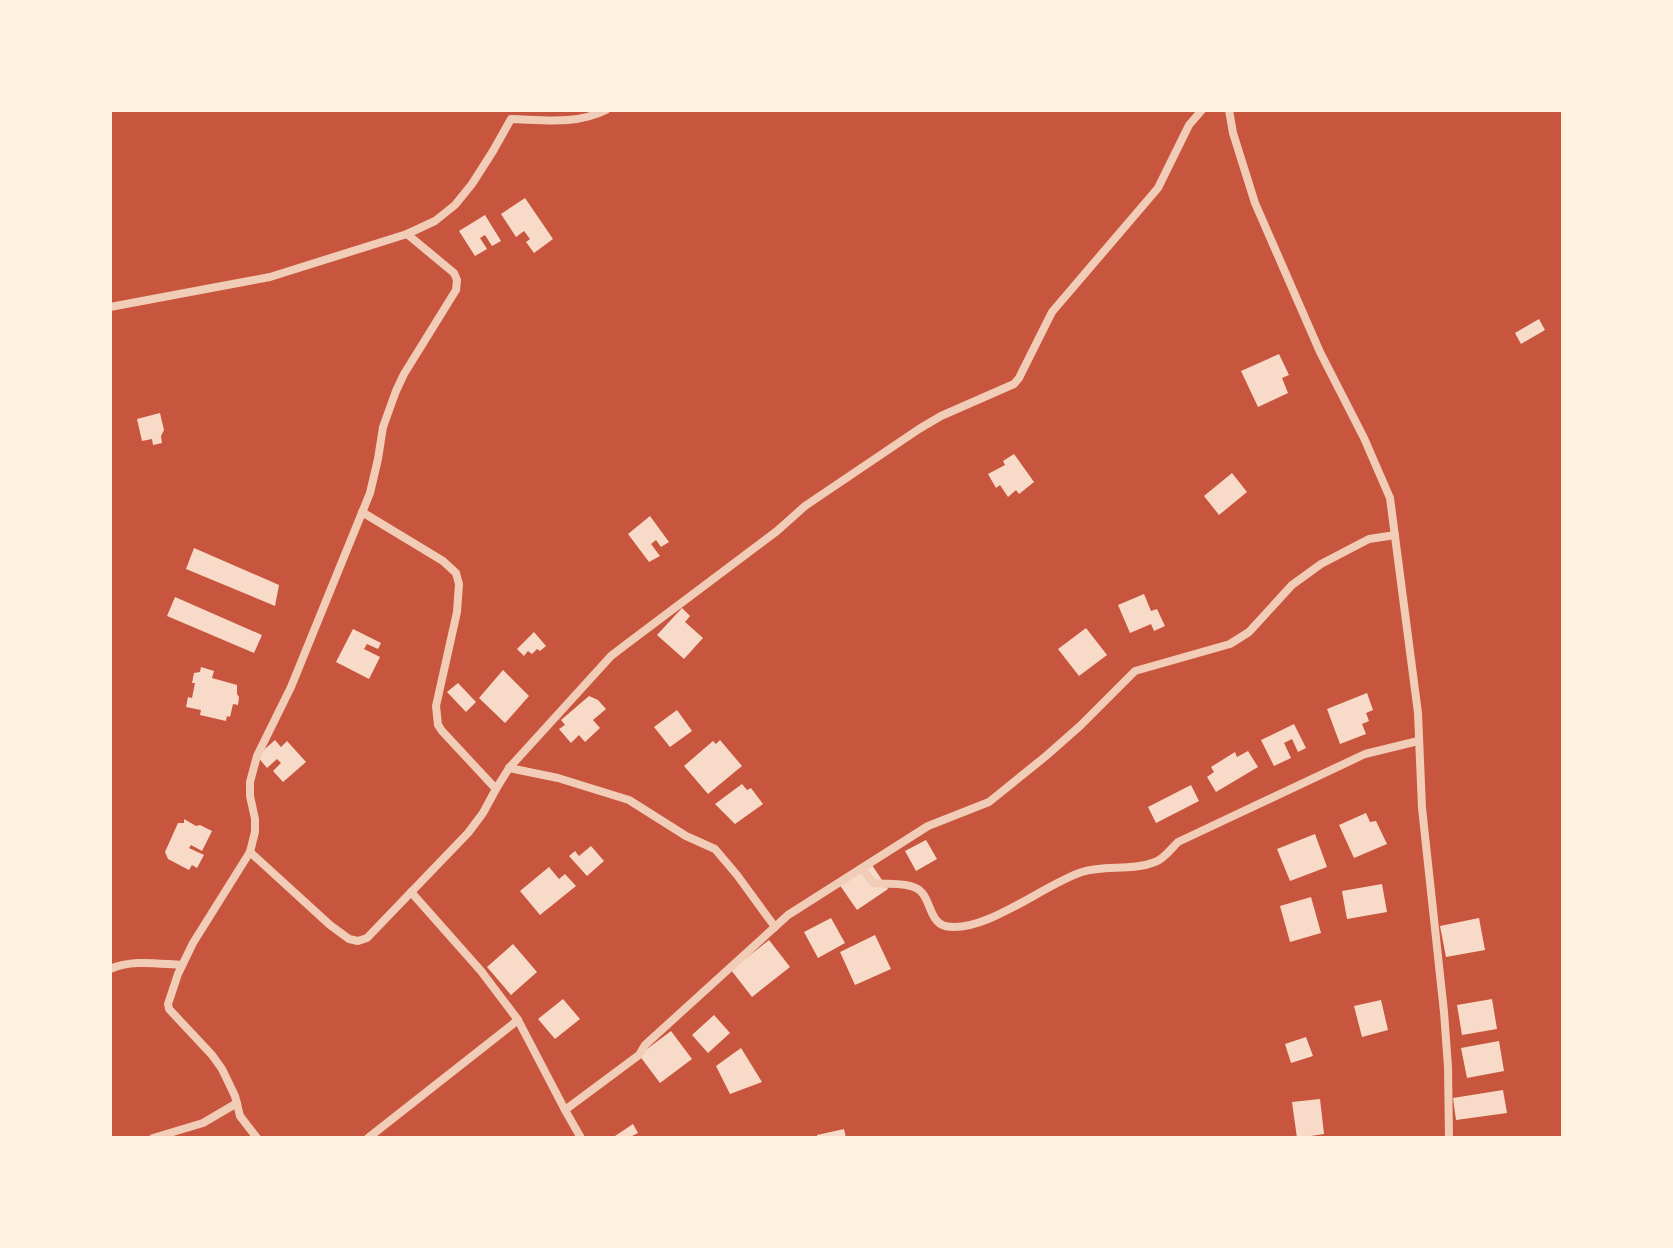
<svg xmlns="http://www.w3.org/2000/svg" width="1673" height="1248" font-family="'Times New Roman',serif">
  <rect width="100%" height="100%" fill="#c8553d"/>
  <g fill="#f7dbc8">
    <path d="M525 198 553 239 534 253 526 242 530 239 524 231 516 237 501 214Z"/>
    <path d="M485 215 501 241 492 246 485 235 480 238 487 249 475 256 459 231Z"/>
    <path d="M1539 319 1545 330 1521 344 1515 333Z"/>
    <path d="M1279 354 1289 375 1282 378 1288 393 1258 407 1241 371Z"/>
    <path d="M160 413 164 430 161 436 162 443 153 445 152 439 142 441 137 419Z"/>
    <path d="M1014 454 1034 482 1019 494 1016 490 1008 497 1000 485 996 488 988 474 1005 465 1003 461Z"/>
    <path d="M1232 473 1247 492 1219 515 1204 496Z"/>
    <path d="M650 516 669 542 661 547 656 540 651 544 660 556 649 562 628 534Z"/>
    <path d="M194 548 279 585 275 606 186 569Z"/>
    <path d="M1144 594 1151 611 1157 609 1165 626 1154 631 1151 624 1130 633 1118 605Z"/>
    <path d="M175 597 262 635 254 653 167 616Z"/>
    <path d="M682 608 690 616 685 622 703 638 684 659 657 635Z"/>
    <path d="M1086 628 1107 655 1079 676 1058 649Z"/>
    <path d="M353 629 381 643 378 649 367 644 364 649 380 657 369 679 336 662Z"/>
    <path d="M534 632 546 646 540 651 537 649 532 654 528 651 524 656 517 649Z"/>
    <path d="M201 667 214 671 212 678 237 685V694L239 697 238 705 233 704 230 717 227 716 226 721 200 715 201 710 186 707 188 697 192 698 195 683H192L194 673 200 672Z"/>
    <path d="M503 670 529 696 505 723 479 698Z"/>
    <path d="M458 683 476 702 466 712 447 692Z"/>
    <path d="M1367 693 1373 710 1366 713 1369 721 1362 724 1366 734 1340 744 1327 709Z"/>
    <path d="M589 696 598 700 606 709 593 720 600 728 585 742 579 735 571 743 559 729 565 725 561 720Z"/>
    <path d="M677 710 692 731 670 747 654 727Z"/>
    <path d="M1294 724 1306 748 1298 752 1292 739 1284 743 1291 758 1274 766 1261 740Z"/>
    <path d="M275 740 281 747 287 741 306 762 283 782 273 771 281 763 277 759 267 768 257 756Z"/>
    <path d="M720 740 742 766 708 794 684 766 713 741 716 744Z"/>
    <path d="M1248 751 1258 767 1216 792 1207 777 1214 772 1211 767 1235 752 1237 757Z"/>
    <path d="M742 784 747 790 751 788 763 804 735 824 715 804Z"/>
    <path d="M1191 785 1199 801 1156 823 1148 807Z"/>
    <path d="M1366 813 1370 822 1376 821 1387 844 1354 858 1339 825Z"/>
    <path d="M184 819 196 826 200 825 212 831 202 851 191 845 189 848 204 855 197 868 192 865 189 870 168 859 165 852 178 823H184Z"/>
    <path d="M1315 834 1327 867 1290 881 1277 849Z"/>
    <path d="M926 840 937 859 916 871 905 851Z"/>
    <path d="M591 846 604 861 587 876 569 856 575 851 579 856Z"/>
    <path d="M870 862 888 889 857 910 839 884Z"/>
    <path d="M549 867 559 879 565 874 576 886 540 915 520 891Z"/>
    <path d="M1382 884 1387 912 1347 919 1342 891Z"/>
    <path d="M1311 897 1321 933 1290 942 1280 906Z"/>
    <path d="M831 918 845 943 818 958 804 932Z"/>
    <path d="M1479 918 1485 950 1446 957 1440 926Z"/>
    <path d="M875 935 891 969 855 985 840 952Z"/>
    <path d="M769 940 790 967 752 997 731 970Z"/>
    <path d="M513 944 537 972 511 995 487 967Z"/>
    <path d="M563 999 580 1019 555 1039 538 1019Z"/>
    <path d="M1492 999 1497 1029 1462 1035 1457 1005Z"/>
    <path d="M1381 1000 1388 1030 1362 1037 1354 1006Z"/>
    <path d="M714 1015 730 1033 708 1053 692 1035Z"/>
    <path d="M671 1031 692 1059 660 1083 639 1055Z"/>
    <path d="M1306 1037 1313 1056 1291 1063 1285 1044Z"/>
    <path d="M1499 1041 1504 1071 1467 1078 1461 1048Z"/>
    <path d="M741 1048 762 1082 730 1094 716 1066Z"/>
    <path d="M1503 1090 1507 1113 1456 1120 1453 1098Z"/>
    <path d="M1320 1099 1324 1134 1297 1138 1292 1102Z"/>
    <path d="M633 1124 638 1133 628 1138H612Z"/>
    <path d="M844 1129 846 1138H817V1135Z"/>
  </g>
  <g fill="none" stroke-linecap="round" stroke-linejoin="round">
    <g stroke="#f1ccb7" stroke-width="8">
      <path d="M1229 110 1233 133 1255 203 1320 352 1364 438 1390 498 1418 713 1422 808 1444 1012 1448 1067 1449 1138"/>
      <path d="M110 307 270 277 407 234 435 221 455 205 472 184 493 151 511 119C544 120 576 125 606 110"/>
      <path d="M362 512 443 561 456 573 459 584 457 612 436 706 438 725 442 731 496 789 509 768 611 656 624 646 777 531 805 506 919 429 941 416 1014 384 1019 378 1052 312 1158 188 1189 125 1202 110"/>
      <path d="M509 768 558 778 629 800 686 836 715 849 737 875 775 927"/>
      <path d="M250 852 330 925 349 939 358 941 367 938 468 833 483 813 496 789"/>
      <path d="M862 868 873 883C886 885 904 882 916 888 931 895 928 921 945 926 984 935 1044 884 1082 872 1105 865 1132 871 1155 862 1164 859 1171 849 1178 842L1365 754 1418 741"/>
      <path d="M411 892 481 971 518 1020 565 1110"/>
      <path d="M110 969C132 959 159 964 182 965"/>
      <path d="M153 1138 203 1123 237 1103"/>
      <path d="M257 1138 240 1116 235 1096 222 1069 212 1055 169 1009 168 1004 178 974 193 943 250 852 255 832V819L250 796V782L257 756 291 687 370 493 378 459 383 427 396 391 404 374 456 290 457 280 454 273 407 234"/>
      <path d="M368 1138 518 1020"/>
      <path d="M581 1138 565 1110 639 1055 645 1045 788 915 928 826 989 802 1046 756 1080 726 1135 671 1230 644 1249 632 1292 585 1321 564 1369 539 1395 535"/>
    </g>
  </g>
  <rect width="1673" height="1248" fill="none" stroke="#fff3e0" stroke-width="224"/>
</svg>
